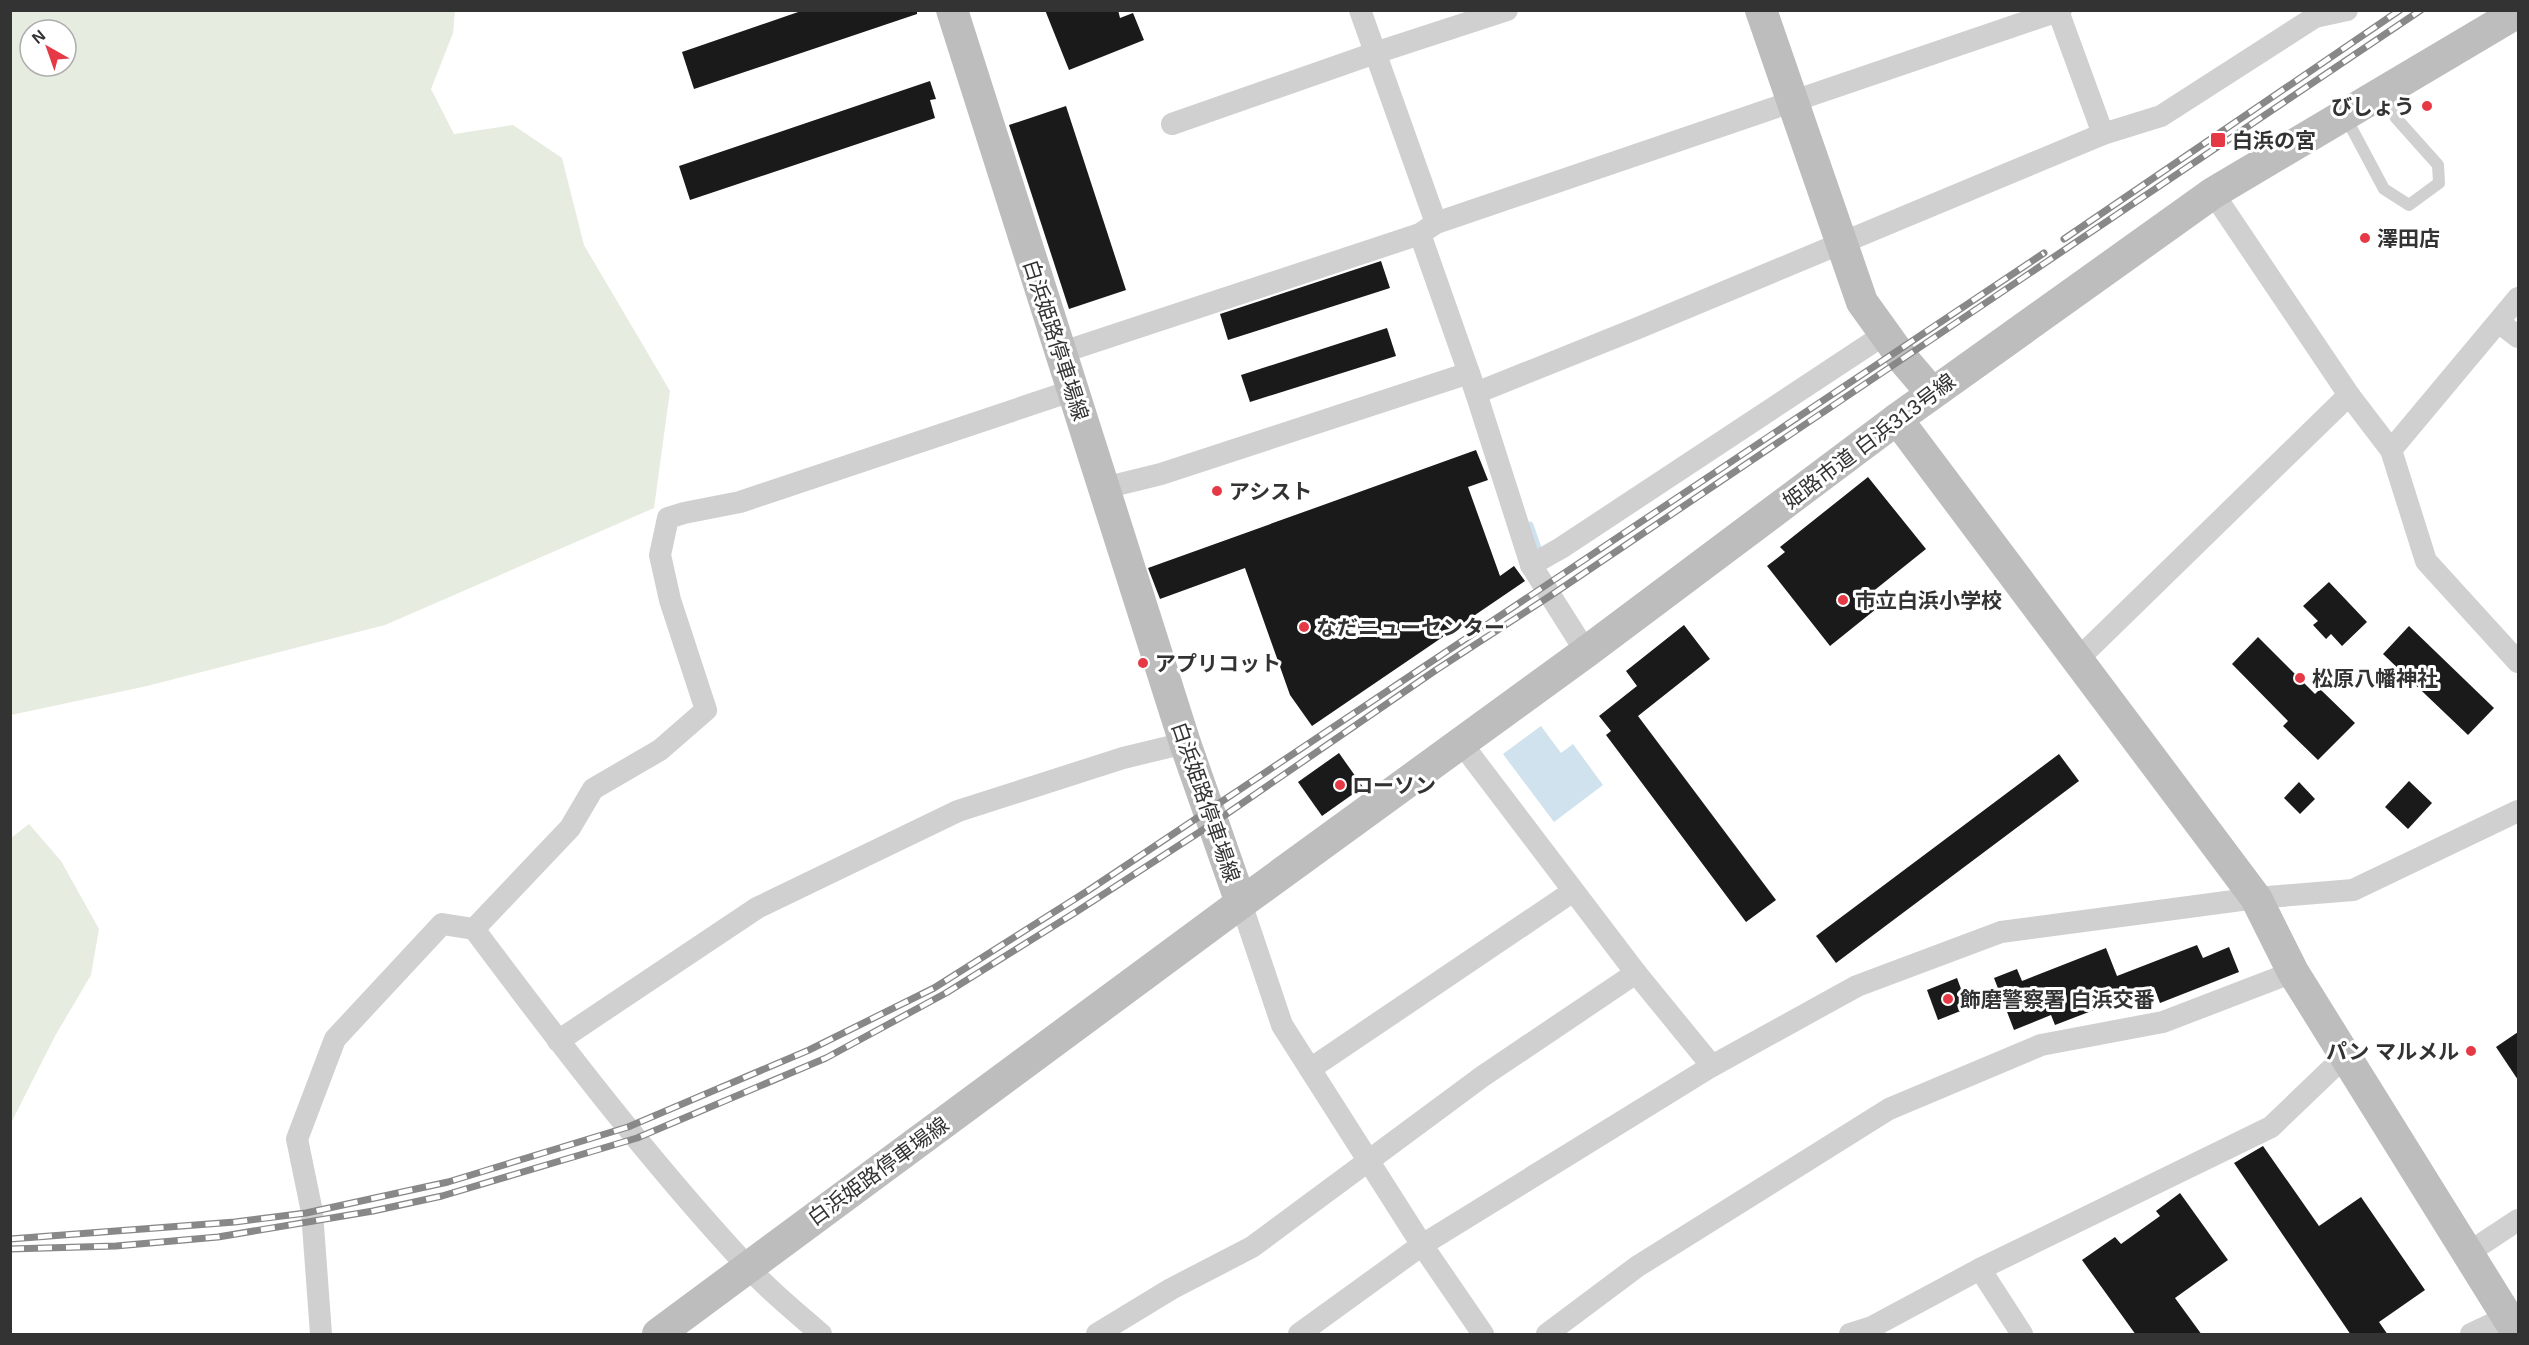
<svg xmlns="http://www.w3.org/2000/svg" width="2529" height="1345" font-family="Arial,'Noto Sans JP',sans-serif">
  <rect width="100%" height="100%" fill="#fff"/>
  <g fill="#e6ecdf" fill-rule="evenodd">
    <path d="M10 11H455L453 33 431 89 454 134 513 125 562 158 584 245 670 391 654 508 385 625 147 686 11 715ZM30 30H66V66H30Z"/>
    <path d="M29 824 61 861 99 929 91 975 55 1036 11 1123V838Z"/>
  </g>
  <path fill="#cfe2ee" d="M1541 726 1561 753 1573 744 1603 785 1554 822 1503 754Z"/>
  <g fill="none" stroke-linecap="round" stroke-linejoin="round">
    <path stroke="#cfe2ee" stroke-width="7" d="M1530 525 1539 551"/>
  </g>
  <g fill="#1a1a1a">
    <path d="M804 10H917V14L694 89 682 52Z"/>
    <path d="M1045 10H1118L1120 18 1133 13 1144 40 1069 70Z"/>
    <path d="M930 81 936 99 930 100 935 118 690 200 679 166Z"/>
    <path d="M1066 106 1126 290 1069 309 1009 125Z"/>
    <path d="M1381 261 1390 288 1228 340 1220 314Z"/>
    <path d="M1387 328 1396 356 1250 402 1241 375Z"/>
    <path d="M1476 450 1488 480 1468 487 1500 576 1514 566 1525 581 1312 726 1290 695 1245 568 1160 599 1148 568Z"/>
    <path d="M1868 477 1926 549 1871 593 1881 605 1830 646 1767 566 1785 552 1780 547Z"/>
    <path d="M2329 582 2367 622 2342 646 2331 634 2326 639 2313 625 2318 621 2303 606Z"/>
    <path d="M1684 625 1710 659 1638 716 1776 900 1746 922 1606 735 1611 731 1599 716 1637 686 1626 671Z"/>
    <path d="M2409 626 2494 708 2468 735 2383 654Z"/>
    <path d="M2258 637 2315 694 2320 689 2355 723 2318 760 2283 726 2288 721 2232 664Z"/>
    <path d="M1339 753 1363 787 1322 816 1298 782Z"/>
    <path d="M2059 754 2079 781 1836 963 1816 936Z"/>
    <path d="M2409 781 2432 803 2408 829 2385 807Z"/>
    <path d="M2299 782 2315 799 2300 814 2284 798Z"/>
    <path d="M2197 945 2203 958 2229 947 2239 972 2160 1003 2154 987 2055 1025 2051 1015 2014 1030 1994 978 2017 969 2022 981 2106 948 2117 976Z"/>
    <path d="M1957 978 1968 1008 1938 1020 1927 990Z"/>
    <path d="M2518 1032V1080L2496 1047Z"/>
    <path d="M2263 1146 2319 1226 2361 1197 2425 1290 2379 1322 2388 1335H2351L2234 1163Z"/>
    <path d="M2180 1193 2228 1260 2175 1298 2202 1335H2136L2082 1260 2115 1237 2121 1244 2160 1216 2156 1211Z"/>
  </g>
  <g fill="none" stroke-linecap="round" stroke-linejoin="round">
    <path stroke="#d0d0d0" stroke-width="12" d="M2345 116 2384 189 2409 205 2439 183 2438 165 2396 118 2382 94"/>
    <g stroke="#d0d0d0" stroke-width="22">
      <path d="M1360 10 1436 223"/>
      <path d="M2058 11 2103 134"/>
      <path d="M1172 124 1375 53 1507 10"/>
      <path d="M2213 193 2349 395 2391 450 2426 561 2518 662"/>
      <path d="M1420 234 1476 393 1531 565 1586 652"/>
      <path d="M2500 323 2518 337"/>
      <path d="M1060 353 1420 234 1436 223 2061 10"/>
      <path d="M1476 393 1638 328 2103 134 2161 116 2315 17 2347 10"/>
      <path d="M2391 450 2518 298"/>
      <path d="M1104 488 1161 474 1469 373"/>
      <path d="M1531 565 1561 548 1885 334"/>
      <path d="M2077 660 2349 395"/>
      <path d="M1462 744 1636 973 1712 1066"/>
      <path d="M1241 903 1282 1025 1422 1245 1483 1334"/>
      <path d="M474 929C560 1044 649 1160 747 1266 769 1291 796 1312 821 1334"/>
      <path d="M558 1041 757 908 958 811 1123 758 1185 743"/>
      <path d="M1310 1069 1572 892"/>
      <path d="M2468 1253 2518 1220"/>
      <path d="M1980 1269 2022 1334"/>
      <path d="M321 1334 312 1212 297 1139 335 1039 442 924 474 929 570 828 593 789 660 750 706 710 670 600 660 555 668 518 684 513 740 502 1071 391"/>
      <path d="M1097 1334 1171 1289 1252 1247 1483 1076 1636 973"/>
      <path d="M1299 1334 1422 1245 1712 1066 1857 986 2001 932 2256 898 2353 890 2518 811"/>
      <path d="M1547 1334 1638 1266 1889 1109 2041 1045 2163 1022 2293 972"/>
      <path d="M1850 1334 1872 1327 1980 1269 2271 1127 2345 1056"/>
      <path d="M2471 1334 2507 1317"/>
    </g>
    <g stroke="#bdbdbd" stroke-width="32">
      <path d="M952 10 1185 743 1241 903"/>
      <path d="M1761 10 1862 302 1903 359 1932 393"/>
      <path d="M1897 419 2256 898 2293 972 2518 1334"/>
      <path d="M658 1334 1241 903 1586 652 1897 419 2213 193 2518 12"/>
    </g>
    <g stroke="#888" stroke-width="7">
      <g id="rail">
        <path d="M2064 239 2400 10"/>
        <path d="M10 1239 235 1222 306 1213 448 1182 628 1127 809 1050 934 988 1089 890 2044 253"/>
        <path d="M10 1249 116 1246 218 1237 373 1211 442 1196 637 1138 826 1058 946 993 1076 912 1212 824 1436 670 1550 596 2421 10"/>
      </g>
    </g>
    <use href="#rail" stroke="#fff" stroke-width="4.5" stroke-dasharray="14" stroke-linecap="butt"/>
  </g>
  <g fill="#e63946" stroke="#fff" stroke-width="2">
    <circle cx="2427" cy="106" r="6"/>
    <rect x="2210" y="132" width="16" height="16" rx="3"/>
    <circle cx="2365" cy="238" r="6"/>
    <circle cx="1217" cy="491" r="6"/>
    <circle cx="1843" cy="600" r="6"/>
    <circle cx="1304" cy="627" r="6"/>
    <circle cx="1143" cy="663" r="6"/>
    <circle cx="2300" cy="678" r="6"/>
    <circle cx="1340" cy="785" r="6"/>
    <circle cx="1948" cy="999" r="6"/>
    <circle cx="2471" cy="1051" r="6"/>
  </g>
  <g text-anchor="middle" dominant-baseline="central" stroke-width="6" stroke-linejoin="round" paint-order="stroke">
    <g font-size="21" font-weight="bold" fill="#333" stroke="#fff" text-anchor="start">
      <text x="2415" y="106" text-anchor="end">びしょう</text>
      <text x="2232" y="140">白浜の宮</text>
      <text x="2377" y="238">澤田店</text>
      <text x="1229" y="491">アシスト</text>
      <text x="1855" y="600">市立白浜小学校</text>
      <text x="1316" y="627">なだニューセンター</text>
      <text x="1155" y="663">アプリコット</text>
      <text x="2312" y="678">松原八幡神社</text>
      <text x="1352" y="785">ローソン</text>
      <text x="1960" y="999">飾磨警察署 白浜交番</text>
      <text x="2459" y="1051" text-anchor="end">パン マルメル</text>
    </g>
    <g font-size="21" fill="#333" stroke="#fff">
      <text transform="translate(1056 340) rotate(72)">白浜姫路停車場線</text>
      <text transform="translate(1869 441) rotate(-37)">姫路市道 白浜313号線</text>
      <text transform="translate(1206 802) rotate(71)">白浜姫路停車場線</text>
      <text transform="translate(878 1171) rotate(-36)">白浜姫路停車場線</text>
    </g>
  </g>
  <rect width="2529" height="1345" fill="none" stroke="#333333" stroke-width="24"/>
  <g transform="translate(48 48) rotate(320)"><circle r="28" fill="#ffffff" stroke="#adadad" stroke-width="1.5"/>
  <path d="M0-4.5L10 22L0 15L-10 22Z" fill="#e63946"/>
  <text y="-9" font-size="16" font-weight="bold" text-anchor="middle" fill="#333333">N</text>
  </g>
</svg>
